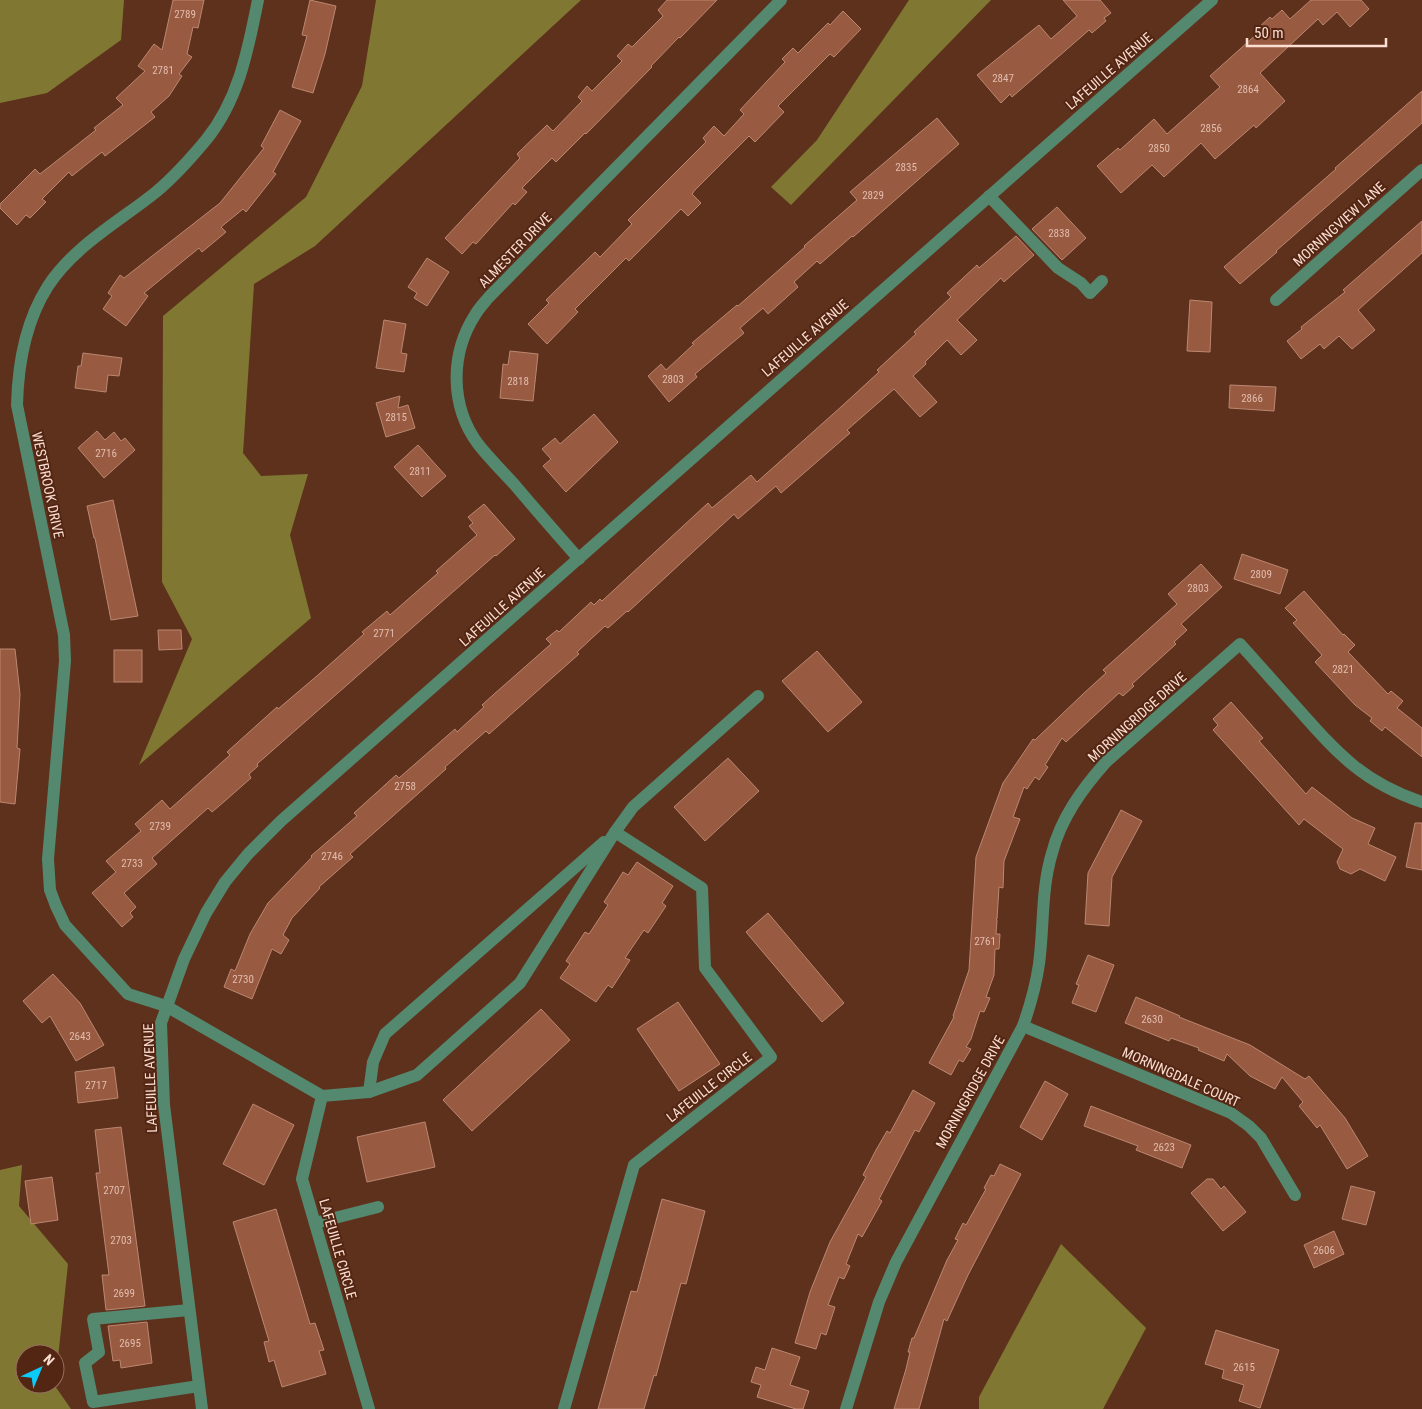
<svg xmlns="http://www.w3.org/2000/svg" width="1422" height="1409" font-family="'Roboto Condensed',sans-serif">
  <rect width="100%" height="100%" fill="#5e311d"/>
  <g fill="#807832" fill-rule="evenodd">
    <path d="M0 0H124L121 40 47 93 0 103Z"/>
    <path d="M376 0H581L315 246 254 284 243 453 261 476 308 474 290 535 311 618 139 765 192 639 162 582 163 316 306 197 362 86Z"/>
    <path d="M909 0H991L791 205 771 187 817 140Z"/>
    <path d="M22 1165 19 1206 68 1264 55 1386 71 1409H0V1170ZM25 1354H55V1384H25Z"/>
    <path d="M1061 1244 1146 1328 1103 1409H979V1397Z"/>
  </g>
  <g fill="#985a40" stroke="#bc8771">
    <path d="M173 0H204L198 28 193 27 187 54 192 57 179 74 182 76 169 96 151 112 155 117 105 156 102 152 72 176 69 172 42 199 46 202 30 218 26 215 17 225 0 208V204L35 169 40 174 96 130 94 128 123 105 116 98 145 71 138 66 154 44 162 50Z"/>
    <path d="M310 0 336 6 325 54 313 93 292 87 307 36 302 35Z"/>
    <path d="M667 0H717L680 38 679 37 651 66 652 67 586 134 585 133 556 162 552 158 522 188 527 192 515 205 513 203 476 244 473 242 462 254 445 238 520 158 517 154 547 125 553 131 582 101 578 97 587 86 592 91 622 61 617 56 628 44 632 47 663 16 658 10Z"/>
    <path d="M1063 0H1100L1111 13 1104 18 1106 21 1092 33 1089 30 1012 97 1010 94 1001 103 977 75 1039 25 1051 39 1077 16Z"/>
    <path d="M1311 0H1361L1369 9 1350 27 1337 12 1323 25 1318 19 1260 73 1285 101 1256 128 1254 125 1215 159 1201 143 1164 177 1152 165 1121 193 1097 166 1118 148 1120 150 1154 119 1167 134 1220 87 1210 76 1259 32 1257 29 1270 17 1272 19 1282 10 1290 19Z"/>
    <path d="M843 11 861 29 834 57 830 54 778 106 784 112 755 142 749 136 695 190 692 194 701 203 688 216 681 209 629 261 626 258 575 309 578 312 547 344 528 324 549 303 546 300 595 252 600 257 632 224 628 220 706 142 703 138 714 126 724 136 744 114 740 110 785 62 782 59 793 48 798 53 828 23 830 25Z"/>
    <path d="M1422 91V123L1276 251 1277 252 1240 284 1224 267 1336 169 1335 168Z"/>
    <path d="M280 110 301 121 273 172 276 174 246 212 243 209 221 227 226 232 202 252 199 248 144 293 148 296 126 326 103 309 112 296 108 293 120 275 124 278 220 203 264 148 261 146Z"/>
    <path d="M937 118 959 144 853 237 852 236 820 264 817 261 794 282 798 287 768 314 763 308 740 328 744 333 695 374 697 377 669 402 648 376 661 364 666 370 694 344 692 343 737 305 738 306 805 247 804 246 857 200 850 192Z"/>
    <path d="M1057 207 1086 238 1062 260 1032 229Z"/>
    <path d="M1422 221V253L1358 310 1375 330 1352 349 1339 336 1324 349 1320 344 1301 359 1287 341 1302 329 1301 327 1345 292 1343 290Z"/>
    <path d="M1016 236 1034 255 1004 282 1001 278 957 320 977 340 961 355 947 340 925 362 926 364 913 376 937 402 920 417 894 389 847 430 850 433 781 493 776 486 738 519 734 514 628 612 627 611 608 628 605 626 577 652 579 654 553 677 489 734 486 731 445 767 446 769 350 854 353 857 319 887 320 888 292 918 283 935 289 940 281 954 272 949 252 999 224 987 231 969 235 971 250 934 268 903 312 857 311 856 357 816 354 813 396 775 399 778 455 729 457 732 484 707 482 705 493 695 551 644 546 639 557 630 559 632 591 602 594 605 600 599 602 601 708 503 712 508 751 475 757 482 842 406 879 372 877 370 916 334 914 332 951 297 947 293 977 265 979 268Z"/>
    <path d="M427 258 449 272 427 306 414 298 417 293 408 287Z"/>
    <path d="M1190 300 1212 302 1210 352 1187 351Z"/>
    <path d="M384 320 406 324 401 353 407 354 404 372 376 368Z"/>
    <path d="M510 351 538 354 533 401 500 398 503 364 508 365Z"/>
    <path d="M83 353 122 358 119 376 108 375 106 392 75 388 78 366H81Z"/>
    <path d="M1230 385 1276 387 1274 411 1229 408Z"/>
    <path d="M400 396 398 408 408 405 415 428 386 437 376 403Z"/>
    <path d="M594 414 618 442 566 492 543 466 551 459 542 449 555 438 560 444Z"/>
    <path d="M97 431 105 440 114 432 121 441 125 438 135 450 104 478 78 448Z"/>
    <path d="M418 445 446 476 422 497 394 467Z"/>
    <path d="M113 500 138 616 111 620 95 538H94L87 506Z"/>
    <path d="M484 504 515 539 496 556 495 555 257 764 258 766 249 774 251 778 226 800 212 812 208 808 152 858 157 864 124 893 136 907 130 913 133 917 122 927 92 893 116 872 106 861 141 831 135 824 162 800 170 809 230 755 227 752 277 707 278 709 318 675 364 634 362 632 387 611 390 615 438 573 436 571 477 535 469 526 473 523 468 517Z"/>
    <path d="M1242 554 1288 570 1280 594 1234 579Z"/>
    <path d="M1201 564 1222 587 1181 624 1187 630 1174 642 1176 644 1132 684 1134 686 1123 696 1119 693 1066 742 1062 738 1045 765 1048 767 1039 780 1035 777 1027 789 1024 787 1013 817 1020 819 1004 861 1003 888 999 887 997 919H996L997 920 996 934H1000L999 949H995L994 975 986 997 990 998 984 1012 980 1011 971 1039 966 1047 971 1049 963 1062 959 1060 951 1075 929 1063 954 1017 953 1016 969 970 976 857 1003 783 1033 739 1035 740 1083 694 1106 673 1103 670 1177 604 1168 594Z"/>
    <path d="M1304 591 1343 635 1344 634 1355 645 1348 652 1388 694 1391 691 1403 701 1397 708 1422 728V757L1385 727 1382 731 1370 721 1372 718 1355 705 1315 662 1322 655 1293 623 1297 620 1285 608Z"/>
    <path d="M158 630H181L182 649 159 650Z"/>
    <path d="M0 649H15L20 694 17 748 20 749 15 804 0 802Z"/>
    <rect x="114" y="650" width="28" height="32"/>
    <path d="M817 651 862 702 828 732 782 681Z"/>
    <path d="M1231 702 1263 738 1259 741 1306 794 1312 787 1352 818 1375 828 1368 844 1396 857 1385 881 1360 869 1351 874 1340 869 1337 862 1343 849 1304 819 1299 825 1213 730 1218 725 1213 719Z"/>
    <path d="M728 758 759 791 705 841 674 807Z"/>
    <path d="M1121 810 1142 821 1112 877 1109 926 1085 924 1088 873Z"/>
    <path d="M1415 823H1422V870L1406 867Z"/>
    <path d="M637 862 673 886 662 903 666 906 648 933 644 930 625 958 630 960 612 988 608 985 596 1002 560 978 570 964 566 961 585 932 589 934 608 905 604 902 623 872 628 875Z"/>
    <path d="M768 913 844 1003 822 1022 746 932Z"/>
    <path d="M1088 955 1114 965 1096 1012 1072 1003 1079 985 1076 984Z"/>
    <path d="M53 974 80 1003 104 1045 76 1061 50 1016 42 1023 23 1001Z"/>
    <path d="M1136 997 1180 1016 1179 1017 1250 1045 1305 1079 1309 1076 1345 1118 1368 1156 1347 1169 1320 1125 1317 1128 1299 1106 1303 1102 1282 1077 1275 1089 1250 1076 1227 1054 1224 1061 1198 1050 1199 1048 1171 1038 1169 1041 1125 1023Z"/>
    <path d="M678 1002 720 1064 679 1091 637 1029Z"/>
    <path d="M541 1009 570 1040 472 1131 443 1100Z"/>
    <path d="M114 1067 118 1098 78 1103 75 1072Z"/>
    <path d="M1045 1081 1068 1094 1042 1140 1020 1127Z"/>
    <path d="M913 1090 935 1103 919 1132 915 1130 879 1199 882 1201 862 1237 858 1234 846 1264 850 1266 844 1279 839 1277 828 1305 835 1307 826 1335 821 1333 816 1349 795 1343 810 1292 830 1242 866 1177 863 1175 876 1150 887 1131 890 1133Z"/>
    <path d="M253 1104 294 1125 264 1185 223 1164Z"/>
    <path d="M1091 1106 1191 1145 1182 1168 1136 1150 1138 1146 1084 1126Z"/>
    <path d="M425 1122 435 1167 367 1182 357 1137Z"/>
    <path d="M121 1127 145 1306 106 1310 102 1275H109L96 1173H100L95 1130Z"/>
    <path d="M1000 1164 1021 1174 968 1275 947 1321 944 1319 919 1409H894L906 1369 910 1352H908L912 1338H914L947 1260 958 1240 955 1239 963 1223 966 1225 986 1189 984 1188 991 1175 994 1176Z"/>
    <path d="M52 1177 58 1220 31 1224 25 1181Z"/>
    <path d="M1207 1179H1213L1221 1189 1224 1186 1246 1212 1223 1231 1191 1193Z"/>
    <path d="M1351 1186 1375 1192 1366 1225 1342 1219Z"/>
    <path d="M662 1199 705 1211 686 1284 681 1283 656 1376 654 1375 644 1409H598L631 1291 637 1292Z"/>
    <path d="M276 1209 310 1324 315 1323 324 1350 319 1351 326 1374 282 1387 274 1360 269 1362 264 1342 269 1341 233 1222Z"/>
    <path d="M1334 1231 1344 1254 1314 1268 1304 1245Z"/>
    <path d="M147 1322 152 1363 121 1368 120 1360 113 1361 108 1326Z"/>
    <path d="M1216 1330 1279 1350 1260 1408 1239 1401 1244 1385 1222 1378 1224 1370 1205 1364Z"/>
    <path d="M772 1348 800 1357 790 1385 809 1391 803 1409H796L757 1397 761 1385 751 1382 756 1367 765 1370Z"/>
  </g>
  <g fill="none" stroke-linecap="round" stroke-linejoin="round">
    <g stroke="#54886f" stroke-width="12">
      <path d="M258 0C248 50 239 99 206 140 191 158 174 177 156 192 120 221 74 246 48 286 25 322 18 363 17 405L64 635 65 661 48 859 50 890 56 906 65 925 128 994 166 1006 322 1096"/>
      <path d="M989 196 1058 268 1081 283 1090 293 1102 281"/>
      <path d="M1276 300 1422 170"/>
      <path d="M579 559C557 534 535 509 514 484 502 471 489 458 478 444 450 406 450 354 475 315 479 308 484 303 489 297L781 0"/>
      <path d="M1023 1026 1231 1113 1249 1126 1261 1138 1295 1195"/>
      <path d="M369 1092 373 1062 385 1034 604 842"/>
      <path d="M315 1223 378 1207"/>
      <path d="M189 1310 93 1319 99 1352 85 1363 93 1402 199 1386"/>
      <path d="M202 1409 164 1105 161 1023 184 959 206 913 225 882 248 854 281 821 1212 0"/>
      <path d="M369 1409 302 1179 322 1096 369 1092 417 1075 520 983 615 832 633 807 758 696"/>
      <path d="M564 1409 634 1165 771 1057 705 968 702 888 615 832"/>
      <path d="M846 1409 879 1302 896 1262 1023 1026C1030 1006 1036 985 1039 964 1044 927 1041 889 1052 853 1061 818 1082 789 1106 762L1240 644C1260 666 1279 688 1299 710 1338 754 1364 783 1422 802"/>
    </g>
  </g>
  <g text-anchor="middle" dominant-baseline="central" stroke-width="4" stroke-linejoin="round" paint-order="stroke">
    <g font-size="11" fill="#e2bcad">
      <text x="185" y="14">2789</text>
      <text x="163" y="70">2781</text>
      <text x="1003" y="78">2847</text>
      <text x="1248" y="89">2864</text>
      <text x="1211" y="128">2856</text>
      <text x="1159" y="148">2850</text>
      <text x="906" y="167">2835</text>
      <text x="873" y="195">2829</text>
      <text x="1059" y="233">2838</text>
      <text x="673" y="379">2803</text>
      <text x="518" y="381">2818</text>
      <text x="1252" y="398">2866</text>
      <text x="396" y="417">2815</text>
      <text x="106" y="453">2716</text>
      <text x="420" y="471">2811</text>
      <text x="1261" y="574">2809</text>
      <text x="1198" y="588">2803</text>
      <text x="384" y="633">2771</text>
      <text x="1343" y="669">2821</text>
      <text x="405" y="786">2758</text>
      <text x="160" y="826">2739</text>
      <text x="332" y="856">2746</text>
      <text x="132" y="863">2733</text>
      <text x="985" y="941">2761</text>
      <text x="243" y="979">2730</text>
      <text x="1152" y="1019">2630</text>
      <text x="80" y="1036">2643</text>
      <text x="96" y="1085">2717</text>
      <text x="1164" y="1147">2623</text>
      <text x="114" y="1190">2707</text>
      <text x="121" y="1240">2703</text>
      <text x="1324" y="1250">2606</text>
      <text x="124" y="1293">2699</text>
      <text x="130" y="1343">2695</text>
      <text x="1244" y="1367">2615</text>
    </g>
    <g font-size="14" fill="#fbddd1" stroke="#532613">
      <text transform="translate(1109 71) rotate(-41)">LAFEUILLE AVENUE</text>
      <text transform="translate(1339 224) rotate(-42)">MORNINGVIEW LANE</text>
      <text transform="translate(515 250) rotate(-46)">ALMESTER DRIVE</text>
      <text transform="translate(805 338) rotate(-41)">LAFEUILLE AVENUE</text>
      <text transform="translate(48 485) rotate(78)">WESTBROOK DRIVE</text>
      <text transform="translate(502 607) rotate(-42)">LAFEUILLE AVENUE</text>
      <text transform="translate(1137 717) rotate(-42)">MORNINGRIDGE DRIVE</text>
      <text transform="translate(1181 1077) rotate(24)">MORNINGDALE COURT</text>
      <text transform="translate(150 1078) rotate(-92)">LAFEUILLE AVENUE</text>
      <text transform="translate(709 1087) rotate(-38)">LAFEUILLE CIRCLE</text>
      <text transform="translate(970 1092) rotate(-61)">MORNINGRIDGE DRIVE</text>
      <text transform="translate(338 1249) rotate(74)">LAFEUILLE CIRCLE</text>
    </g>
  </g>
  <g transform="translate(40 1369) rotate(44)"><circle r="24" fill="#532613" stroke="#966f5f"/>
  <path d="M0-4L9 19L0 12L-9 19Z" fill="#0ccafa"/>
  <text y="-8" font-size="14" font-weight="bold" text-anchor="middle" fill="#fbddd1">N</text>
  </g>
  <path d="M1247 38v8h139v-8" fill="none" stroke="#fbddd1" stroke-width="2.5"/>
  <text x="1254" y="38" font-size="15" fill="#fbddd1" stroke="#532613" stroke-width="4" paint-order="stroke">50 m</text>
</svg>
